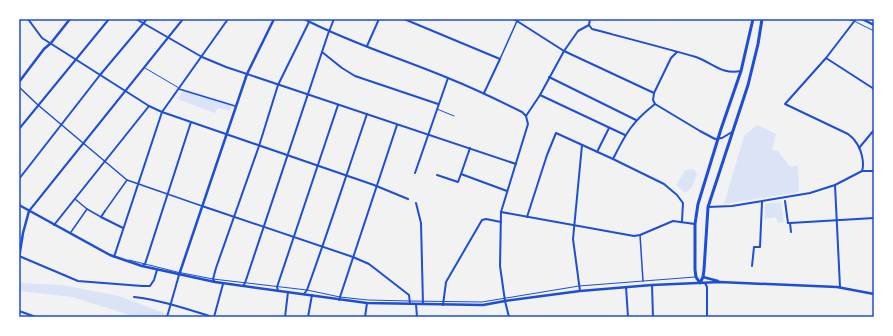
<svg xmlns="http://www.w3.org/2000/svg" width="893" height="336" font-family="'DejaVu Sans',sans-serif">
  <rect width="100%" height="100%" fill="#f2f2f2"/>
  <g fill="#dbe4f7">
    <path d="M184 89 233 104 230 111 218 108 215 113 177 99Z"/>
    <path d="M757 125 776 134 772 150 778 151 790 167 798 165 799 192 724 204 744 136Z"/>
    <path d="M694 169 697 174 692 187 685 193 676 185 685 170Z"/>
    <path d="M781 202 784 222 778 223 776 217 765 219V204Z"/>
    <path d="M19 283 62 285 119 296 175 317H136L72 297 19 291Z"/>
  </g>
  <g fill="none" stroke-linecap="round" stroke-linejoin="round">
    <g stroke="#1d4ed8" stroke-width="1">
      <path d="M847 19 854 21 874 31"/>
      <path d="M145 68 179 88"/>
      <path d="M437 109 454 116"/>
      <path d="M129 260 177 272 213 279 307 290 340 297 368 300 410 301 482 302 579 286 695 277"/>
    </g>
    <g stroke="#1d4ed8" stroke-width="1.5">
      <path d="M500 59 517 21 513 19"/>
      <path d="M19 87 38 105 127 180 202 206"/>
      <path d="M179 89 235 106"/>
      <path d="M75 199 87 209 101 217"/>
      <path d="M105 211 127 180"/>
      <path d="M71 232 87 209"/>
      <path d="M640 235 643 281"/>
    </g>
    <g stroke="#1d4ed8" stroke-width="2">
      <path d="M28 19 42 38 149 106 162 112 374 185 408 199"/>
      <path d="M136 19 202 57 226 67 516 164"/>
      <path d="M304 19C350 43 400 58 448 78 473 88 498 100 522 112L526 116"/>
      <path d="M404 19 500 59 484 93"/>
      <path d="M519 19 517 21 564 51 654 93"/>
      <path d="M856 19 826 58 785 104 848 134C850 136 854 138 855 141 861 148 865 163 862 171"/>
      <path d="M589 25 592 29C626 38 661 47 696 57 713 63 722 75 741 71"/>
      <path d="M367 46 379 19"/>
      <path d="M322 52 342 68 355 76 438 104"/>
      <path d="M677 52 671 58 654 93 653 100 655 104 700 131 715 139 722 138 732 132"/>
      <path d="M826 58 874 89"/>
      <path d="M549 77 636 120"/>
      <path d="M540 95 625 135"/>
      <path d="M526 116 540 95 564 51 578 31 589 25 590 19"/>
      <path d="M19 129 109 19"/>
      <path d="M859 148 874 130"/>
      <path d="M597 152 609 128"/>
      <path d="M613 159C626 133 632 122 655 104"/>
      <path d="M415 173 448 78"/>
      <path d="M461 174 470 148"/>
      <path d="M437 175 458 182 461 174 507 191"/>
      <path d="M19 179 100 75 147 19"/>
      <path d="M835 185 840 287"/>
      <path d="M785 201 788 223H790L791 232"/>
      <path d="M416 203 421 223 423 304"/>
      <path d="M202 206 353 257 369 264 409 295 410 304"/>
      <path d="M708 207 732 206 810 193 835 185 862 171H874"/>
      <path d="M29 211 183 19"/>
      <path d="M105 211 101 217 123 228"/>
      <path d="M501 212 634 236 640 235 673 221 695 224"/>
      <path d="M527 217 547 155 556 133 613 159 664 184 677 195 683 203 682 221"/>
      <path d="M790 223 874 218"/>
      <path d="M54 225 149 106"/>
      <path d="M19 256 78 281 142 286H150L154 280 157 270"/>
      <path d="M114 257 162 112 228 19"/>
      <path d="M142 266 145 264 191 122"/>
      <path d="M752 266 754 247H760L762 202"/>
      <path d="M215 282 213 279 216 268 259 146 278 85 309 22"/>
      <path d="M705 283 707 287V317"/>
      <path d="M652 285 653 317"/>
      <path d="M243 286 245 283 328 34 334 19"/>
      <path d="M626 287 628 317"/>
      <path d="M278 291 277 287 338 105"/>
      <path d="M580 291 573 239 582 145"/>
      <path d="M304 294 307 290C328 232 347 173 367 114"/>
      <path d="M134 297C161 300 187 309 213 317"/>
      <path d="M339 300 397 125"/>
      <path d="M416 304 417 317"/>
      <path d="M443 305 446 282 482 220 486 219 501 222"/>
      <path d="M19 311 36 317"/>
      <path d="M167 317 179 275"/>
      <path d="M214 317 223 284"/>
      <path d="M285 317 288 292"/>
      <path d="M308 317 312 295"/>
      <path d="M365 317 367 303"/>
      <path d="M509 317 505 301 500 266 501 212 528 124 526 116"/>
    </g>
    <g stroke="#1d4ed8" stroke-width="2.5">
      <path d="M862 19 874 25"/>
      <path d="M19 82 44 49 51 43 70 19"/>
      <path d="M19 205 110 255 142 266 215 282 367 303 483 305 505 301 580 291 652 285 720 282 837 287 874 294"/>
      <path d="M19 258 23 233 29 211"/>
      <path d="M179 275 247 74 274 19"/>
      <path d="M703 277 718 281"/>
    </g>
    <path stroke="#1d4ed8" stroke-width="3" d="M753 19 741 71 721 129 698 204 695 224V270L696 277 700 283 703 277 704 270 708 207 748 85 758 44 762 19"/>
  </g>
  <rect width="893" height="336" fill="none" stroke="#ffffff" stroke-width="40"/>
  <rect x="20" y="20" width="853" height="296" fill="none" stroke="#1d4ed8" stroke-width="1.5"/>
</svg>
